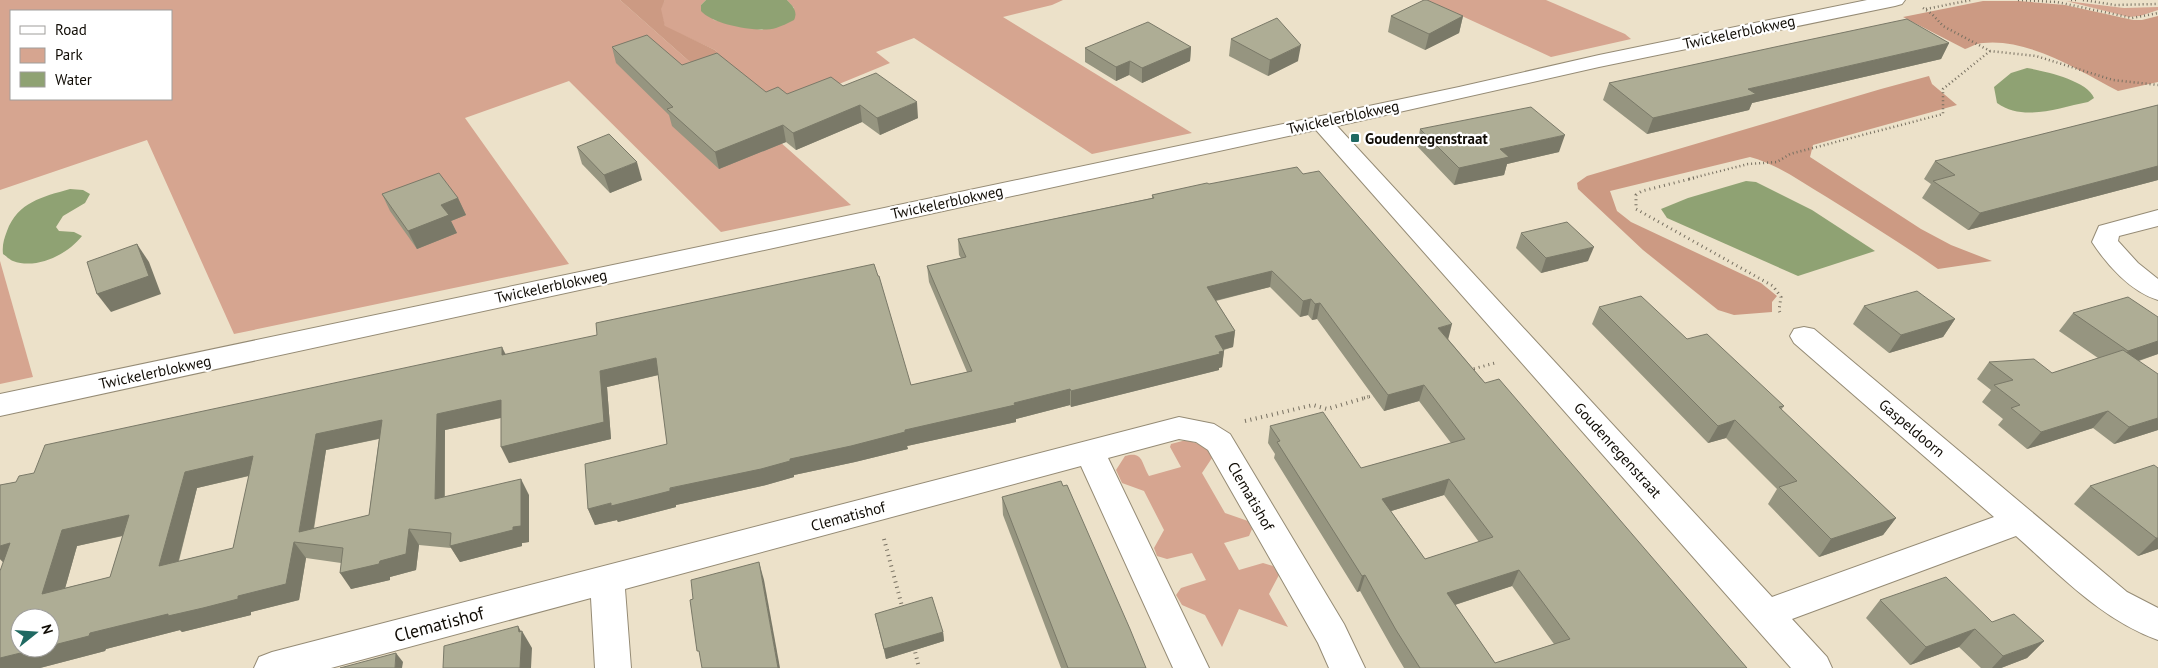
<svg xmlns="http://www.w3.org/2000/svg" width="2158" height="668" font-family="'PT Sans',sans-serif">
  <rect width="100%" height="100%" fill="#ece1c9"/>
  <g fill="#d6a590" fill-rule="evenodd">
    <path d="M0 0H620L699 70 720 56 715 50 665 27 660 9 665 0H706L701 5 714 20 762 30 794 8 787 0H1063L1052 5 1003 17 1192 133 1092 154 914 38 876 52 890 63 754 119 851 205 721 232 569 81 465 118 569 264 234 334 147 140 0 190ZM11 11H171V99H11Z"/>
    <path d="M1427 0H1546L1625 34 1631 39 1551 57Z"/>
    <path d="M2066 1 2124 8 2158 7V10L2140 16 2129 17Z"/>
    <path d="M0 261 33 377 0 384Z"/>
    <path d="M1186 440 1205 446 1212 458 1202 473 1225 513 1248 521 1252 529 1249 536 1224 543 1239 570 1263 563 1273 566 1279 575 1269 594 1288 627 1239 609 1222 647 1205 615 1182 605 1176 595 1181 588 1206 580 1192 553 1167 559 1157 556 1154 548 1164 530 1144 491 1122 483 1116 470 1125 456C1143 451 1141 462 1149 476L1181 467 1170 447 1171 444Z"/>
  </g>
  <g fill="#cc9a83">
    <path d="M620 0H665L661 9 665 26 715 50 720 56 699 70Z"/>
    <path d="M1983 1H2019L2065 5 2133 20H2142L2158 16V82L2118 91C2080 71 2029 38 1983 43 1977 43 1971 47 1965 49L1903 17Z"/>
    <path d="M1929 76 1932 84 1957 105 1813 145 1810 157 1921 229 1951 245 1992 261 1938 269C1901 243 1863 220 1825 196 1801 182 1777 164 1750 157L1610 191 1617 211 1631 222 1761 283 1777 296 1772 302V312L1734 315 1718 310 1643 250 1578 189 1577 183 1587 176 1881 89Z"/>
  </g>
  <g fill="#8fa273">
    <path d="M706 0H787C793 6 798 12 794 20 788 23 782 26 776 28 759 33 713 25 701 11V5Z"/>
    <path d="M2027 68C2044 71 2087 80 2094 98L2088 102C2057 108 2024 122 1997 103L1994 87 2011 73Z"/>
    <path d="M1746 181 1756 182 1812 210 1875 251 1798 276 1667 218 1661 209 1688 198Z"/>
    <path d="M70 189 83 190 90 194 85 203 63 216 56 227 59 231 74 232 82 236C68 254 37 270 13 261 10 260 6 256 3 254 2 245 4 239 7 231 18 202 42 197 70 189Z"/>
  </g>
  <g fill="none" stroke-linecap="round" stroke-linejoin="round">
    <g stroke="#958b75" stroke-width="2">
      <g id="minor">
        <path d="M1867 0H1905L1902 4 1895 6 1599 67 1337 126 1772 597 1994 517 1794 343 1790 336 1794 329 1804 327 1814 329 2127 592 2158 608V640C2102 620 2060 575 2016 536L1792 619 1827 657 1832 668H1791L1316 130 0 416V394L1459 87 1599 55Z"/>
        <path d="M2158 210V226L2119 236 2118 241 2138 263 2158 279V300C2131 292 2107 265 2092 242L2099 226Z"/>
        <path d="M1179 417 1214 424 1230 434 1344 624 1365 668H1329L1318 643 1208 450 1196 442 1179 439 1108 458 1209 668H1173L1081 466 625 589 631 668H595L591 598 331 668H254L259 657 272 652Z"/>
      </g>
    </g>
    <g stroke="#777061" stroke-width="2.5" stroke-dasharray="1 3" stroke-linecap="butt">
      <path d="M2018 0 2057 2 2132 18 2158 13"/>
      <path d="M2071 0H2078"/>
      <path d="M2083 0 2115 5 2158 4"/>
      <path d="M1923 8 1932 14 1943 26 1990 51 2036 56 2113 80 2158 85"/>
      <path d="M1926 9 1971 0"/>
      <path d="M1689 179 1748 164 1777 162 1790 154 1943 114V89L1990 51"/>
    </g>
    <g stroke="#777061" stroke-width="3" stroke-dasharray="1 4" stroke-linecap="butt">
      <path d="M1694 178 1642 191 1636 195V209L1773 286 1781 297 1779 310 1781 315"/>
      <path d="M1469 370 1495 363"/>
      <path d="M1364 398 1376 395"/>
    </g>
    <g stroke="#777061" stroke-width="4" stroke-dasharray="1 4.5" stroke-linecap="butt">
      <path d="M1245 421 1313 405 1327 409 1368 397"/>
      <path d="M884 539 903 610"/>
      <path d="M914 647 919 668"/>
    </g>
    <use href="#minor" fill="#fff" fill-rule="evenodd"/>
  </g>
  <g fill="#969580" fill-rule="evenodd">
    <path d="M1391 16H1463L1459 33 1425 50 1388 32Z"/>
    <path d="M1231 39 1298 61 1268 76 1229 56Z"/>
    <path d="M1949 43 1941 59 1752 103 1749 110 1647 134 1603 100 1609 83Z"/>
    <path d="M612 47 682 65 766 92 787 94 843 86 918 118 880 135 862 122 796 150 786 142 719 169 672 126 669 115 616 63Z"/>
    <path d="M1191 47 1190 61 1142 83 1129 75 1116 81 1085 62V48Z"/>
    <path d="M2158 105V180L1968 230 1922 198 1931 184 1924 179 1935 161Z"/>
    <path d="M1420 129 1559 152 1507 164 1504 175 1454 185 1417 146Z"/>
    <path d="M577 147 642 180 610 193 582 164Z"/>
    <path d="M1303 174 1448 339 1485 383 1747 668H1404L1391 646 1360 591 1357 592 1274 458 1275 454 1268 443 1270 426 1361 468 1451 443 1419 401 1384 411 1317 319 1312 320 1308 315 1300 317 1270 287 1216 301 1235 331 1233 347 1224 350V351L1222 367 1219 368V370L1071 407 1070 405 1016 419V422L907 446 908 449 855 462 794 475V477L766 485 676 505V507L618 522 617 520 595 525 588 509 667 444 659 375 607 387 611 439 509 463 501 418 445 430V497L529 495V542L522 543V546L460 562 451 548 419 545 416 570 390 577V580L351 589 341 563 306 558 299 600 251 612V615L182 632 180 630 106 649 105 651 40 668H0L3 562 0 559V485L16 482 34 473 506 354 911 385 967 372 929 282 927 266 961 258 959 255 958 239 1152 198V195L1209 184ZM379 439 369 515 314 529 326 450ZM249 476 233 548 179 561 197 488ZM1444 495 1479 542 1425 559 1391 511ZM123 536 110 577 65 588 77 546ZM1512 586 1554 644 1495 663 1455 605Z"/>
    <path d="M382 194 458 198 466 215 451 221 457 233 417 249 390 211Z"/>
    <path d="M1521 233 1588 261 1541 273 1516 248Z"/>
    <path d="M1864 306 1955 319 1943 337 1889 353 1853 324Z"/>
    <path d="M1599 307 1687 339 1784 406 1781 410 1896 518 1883 535 1819 557 1768 504 1777 489 1726 438 1708 443 1592 324Z"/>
    <path d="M2073 313 2158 317V354L2139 361 2158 430 2114 444 2093 428 2027 449 1998 425 2003 419 1982 402 1991 390 1977 379 1989 362 2052 373 2098 358 2059 331Z"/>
    <path d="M2158 468V549L2138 556 2074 504 2090 486Z"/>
    <path d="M1002 497 1146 668H1061L1003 515Z"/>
    <path d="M1880 600 1992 622 2044 641 2027 658 2001 668H1981L1959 647 1910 665 1866 618Z"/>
    <path d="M875 614 943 632 944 641 886 659Z"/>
  </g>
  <g fill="#7a7968">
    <path d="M1463 16 1459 33 1425 50 1429 34Z"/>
    <path d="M1949 43 1941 59 1752 103 1749 110 1647 134 1653 118 1748 89Z"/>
    <path d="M1301 45 1298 61 1268 76 1270 60Z"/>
    <path d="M1191 47 1190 61 1142 83V68Z"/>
    <path d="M1130 61 1129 75 1116 81V67Z"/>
    <path d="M917 102 918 118 880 135 877 118Z"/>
    <path d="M860 105 862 122 796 150 793 133Z"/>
    <path d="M783 125 786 142 719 169 715 152Z"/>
    <path d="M1565 135 1559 152 1507 164 1504 175 1454 185 1459 168 1500 149Z"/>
    <path d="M637 162 642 180 610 193 604 175Z"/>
    <path d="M2158 166V180L1968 230 1980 213Z"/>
    <path d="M458 198 466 215 451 221 457 233 417 249 408 231 441 205Z"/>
    <path d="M137 244 149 262 161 294 111 312 97 294Z"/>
    <path d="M1594 247 1588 261 1541 273 1546 258Z"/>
    <path d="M1272 271 1270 287 1205 303 1207 287Z"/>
    <path d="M1311 299 1308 315 1300 317 1303 301Z"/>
    <path d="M1320 303 1317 319 1312 320 1315 304Z"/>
    <path d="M1955 319 1943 337 1889 353 1901 335Z"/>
    <path d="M1452 324 1448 340 1438 328Z"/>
    <path d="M1235 331 1233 347 1213 352 1215 336Z"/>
    <path d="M2158 341V354L2113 369 2128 351Z"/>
    <path d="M502 347 510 363 502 355Z"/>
    <path d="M1224 351 1222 367 1219 368V370L1071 407V391Z"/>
    <path d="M656 358 662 374 607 387 611 439 509 463 501 447 600 371Z"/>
    <path d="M1424 385 1419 401 1384 411 1388 395Z"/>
    <path d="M1070 389V405L1016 419V422L907 446 908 449 855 462 794 475V477L766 485 676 505V507L618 522 617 520 595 525 588 509Z"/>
    <path d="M501 400 509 416 445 430 444 516 435 499 437 414Z"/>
    <path d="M2108 411 2093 428 2027 449 2041 432Z"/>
    <path d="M2158 418V430L2114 444 2129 427Z"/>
    <path d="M382 420 391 436 326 450 311 544 299 532 316 434Z"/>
    <path d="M1735 420 1726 438 1708 443 1718 426Z"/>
    <path d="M253 456 265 472 197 488 173 582 159 566 185 472Z"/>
    <path d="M521 479 529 495V542L522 543V546L460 562 450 546Z"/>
    <path d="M1449 479 1444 495 1378 515 1382 499Z"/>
    <path d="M129 515 143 531 77 546 59 610 42 594 62 530Z"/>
    <path d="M1896 518 1883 535 1819 557 1831 539Z"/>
    <path d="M409 529 419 545 416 570 390 577V580L351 589 340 573 380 561Z"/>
    <path d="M2156 538H2158V549L2138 556Z"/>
    <path d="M294 542 306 558 299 600 251 612V615L182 632 180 630 106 649 105 651 40 668H0V658L41 648H50V646L90 633 238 596Z"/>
    <path d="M10 543 5 564 0 559V546Z"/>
    <path d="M759 562 764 580 780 668H778Z"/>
    <path d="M1519 570 1512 586 1442 609 1447 593Z"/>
    <path d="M1365 575 1360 591 1357 592 1362 576Z"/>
    <path d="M518 626 522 633V631L532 648 531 668H520Z"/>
    <path d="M1975 629 1959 647 1910 665 1926 647Z"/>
    <path d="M943 632 944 641 886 659 884 649Z"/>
    <path d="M2044 641 2027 658 2001 668H1992L2003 656Z"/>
    <path d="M396 653 403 662 402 668H395Z"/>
  </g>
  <g fill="#aead95" stroke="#7a7968" fill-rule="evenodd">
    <path d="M1424 0H1427L1463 16 1429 34 1391 16Z"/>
    <path d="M1277 18 1301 45 1270 60 1231 39Z"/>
    <path d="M1907 19 1949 43 1748 89 1756 94 1653 118 1609 83 1775 47Z"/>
    <path d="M1148 22 1191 47 1142 68 1130 61 1116 67 1085 48Z"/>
    <path d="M647 35 682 65 717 53 766 92 778 87 787 94 831 77 843 86 876 73 917 102 877 118 860 105 793 133 783 125 715 152 667 109 673 107 612 47Z"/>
    <path d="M2158 105V166L1980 213 1933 181 1955 175 1935 161Z"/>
    <path d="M1531 107 1565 135 1500 149 1509 157 1459 168 1420 129Z"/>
    <path d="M609 134 637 162 604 175 577 147Z"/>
    <path d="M1297 167 1303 174 1319 171 1452 324 1438 328 1485 383 1499 379 1747 668H1420L1396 630 1365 575 1362 576 1277 442 1280 441 1270 426 1323 412 1361 468 1465 439 1424 385 1388 395 1320 303 1315 304 1311 299 1303 301 1272 271 1207 287 1235 331 1215 336 1224 351 1219 352 1220 354 1071 391 1070 389 1014 403 1015 405 905 430V432L851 446 790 459V461L761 469 670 488V491L611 506V503L588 509 585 464 667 444 656 358 600 371 604 422 501 447V400L437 414 435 499 521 479V526L513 527V530L450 546 451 533 409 529 406 554 380 561 379 564 340 573 343 548 294 542 286 584 238 596V599L203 608 168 616V614L90 633 89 636 50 646V618H20V648H41L0 658V571L10 543 0 546V485L16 482 19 476 34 473 45 445 502 347V355L597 335 596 323 874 264 878 276H879L911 385 972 371 927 266 966 257 958 239 1154 198 1152 195 1207 183 1209 184ZM382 420 369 515 299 532 316 434ZM253 456 233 548 159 566 185 472ZM1449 479 1493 537 1425 559 1382 499ZM129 515 110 577 42 594 62 530ZM1519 570 1570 639 1495 663 1447 593Z"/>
    <path d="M439 173 458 198 441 205 449 215 408 231 382 194Z"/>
    <path d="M1567 222 1594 247 1546 258 1521 233Z"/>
    <path d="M137 244 149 276 97 294 87 262Z"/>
    <path d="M1917 291 1955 319 1901 335 1864 306Z"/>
    <path d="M1641 296 1687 339 1707 334 1784 406 1779 407 1896 518 1831 539 1779 487 1797 481 1735 420 1718 426 1599 307Z"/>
    <path d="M2128 297 2158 317V341L2128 351 2073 313Z"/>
    <path d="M2123 350 2158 374V418L2129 427 2108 411 2041 432 2011 408 2020 405 1994 385 2013 380 1989 362 2034 359 2052 373Z"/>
    <path d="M2154 465 2158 468V538H2156L2090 486Z"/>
    <path d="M1061 481 1063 486 1067 485 1130 629 1146 668H1068L1002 497Z"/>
    <path d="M759 562 778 668H702L699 651H697L690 600 693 599 691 580Z"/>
    <path d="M1946 577 1992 622 2014 614 2044 641 2003 656 1975 629 1926 647 1880 600Z"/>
    <path d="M932 597 943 632 884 649 875 614Z"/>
    <path d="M518 626 519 632 522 631 520 668H443L444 646Z"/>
    <path d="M396 653 395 668H340Z"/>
  </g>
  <rect fill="#1f6962" stroke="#fff" stroke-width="2" x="1350" y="133" width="10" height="10" rx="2.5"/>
  <g text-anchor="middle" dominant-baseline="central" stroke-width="4.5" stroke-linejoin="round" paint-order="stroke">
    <g font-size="15" fill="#100c05" stroke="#fff">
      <text transform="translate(1739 32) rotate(-12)">Twickelerblokweg</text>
      <text transform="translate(1343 117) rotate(-12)">Twickelerblokweg</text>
      <text transform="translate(947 202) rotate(-12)">Twickelerblokweg</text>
      <text transform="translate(551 286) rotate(-12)">Twickelerblokweg</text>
      <text transform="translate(155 372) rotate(-12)">Twickelerblokweg</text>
      <text transform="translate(1912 428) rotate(40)">Gaspeldoorn</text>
      <text transform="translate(1618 450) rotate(48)">Goudenregenstraat</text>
      <text transform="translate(1251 496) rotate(60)">Clematishof</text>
      <text transform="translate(848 516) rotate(-15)">Clematishof</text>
    </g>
    <g font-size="15" font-weight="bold" fill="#100c05" stroke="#fff" text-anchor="start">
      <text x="1365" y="138">Goudenregenstraat</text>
    </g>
    <g font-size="18" fill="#100c05" stroke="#fff">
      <text transform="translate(439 624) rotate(-15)">Clematishof</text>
    </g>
  </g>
  <rect x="10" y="10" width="162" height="90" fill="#ffffff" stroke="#9f9e9b"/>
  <rect x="20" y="26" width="25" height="8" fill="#ffffff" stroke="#9f9e9b"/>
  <text x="55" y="35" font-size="15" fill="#100c05">Road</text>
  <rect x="20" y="48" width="25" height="15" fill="#d6a590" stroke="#9f9e9b"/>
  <text x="55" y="60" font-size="15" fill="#100c05">Park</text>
  <rect x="20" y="72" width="25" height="15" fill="#8fa273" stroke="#9f9e9b"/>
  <text x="55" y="85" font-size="15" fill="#100c05">Water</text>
  <g transform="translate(35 633) rotate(73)"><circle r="24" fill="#ffffff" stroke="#9f9e9b"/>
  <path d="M0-4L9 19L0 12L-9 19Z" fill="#1f6962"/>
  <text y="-8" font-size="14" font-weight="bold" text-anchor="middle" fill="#100c05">N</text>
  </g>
</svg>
